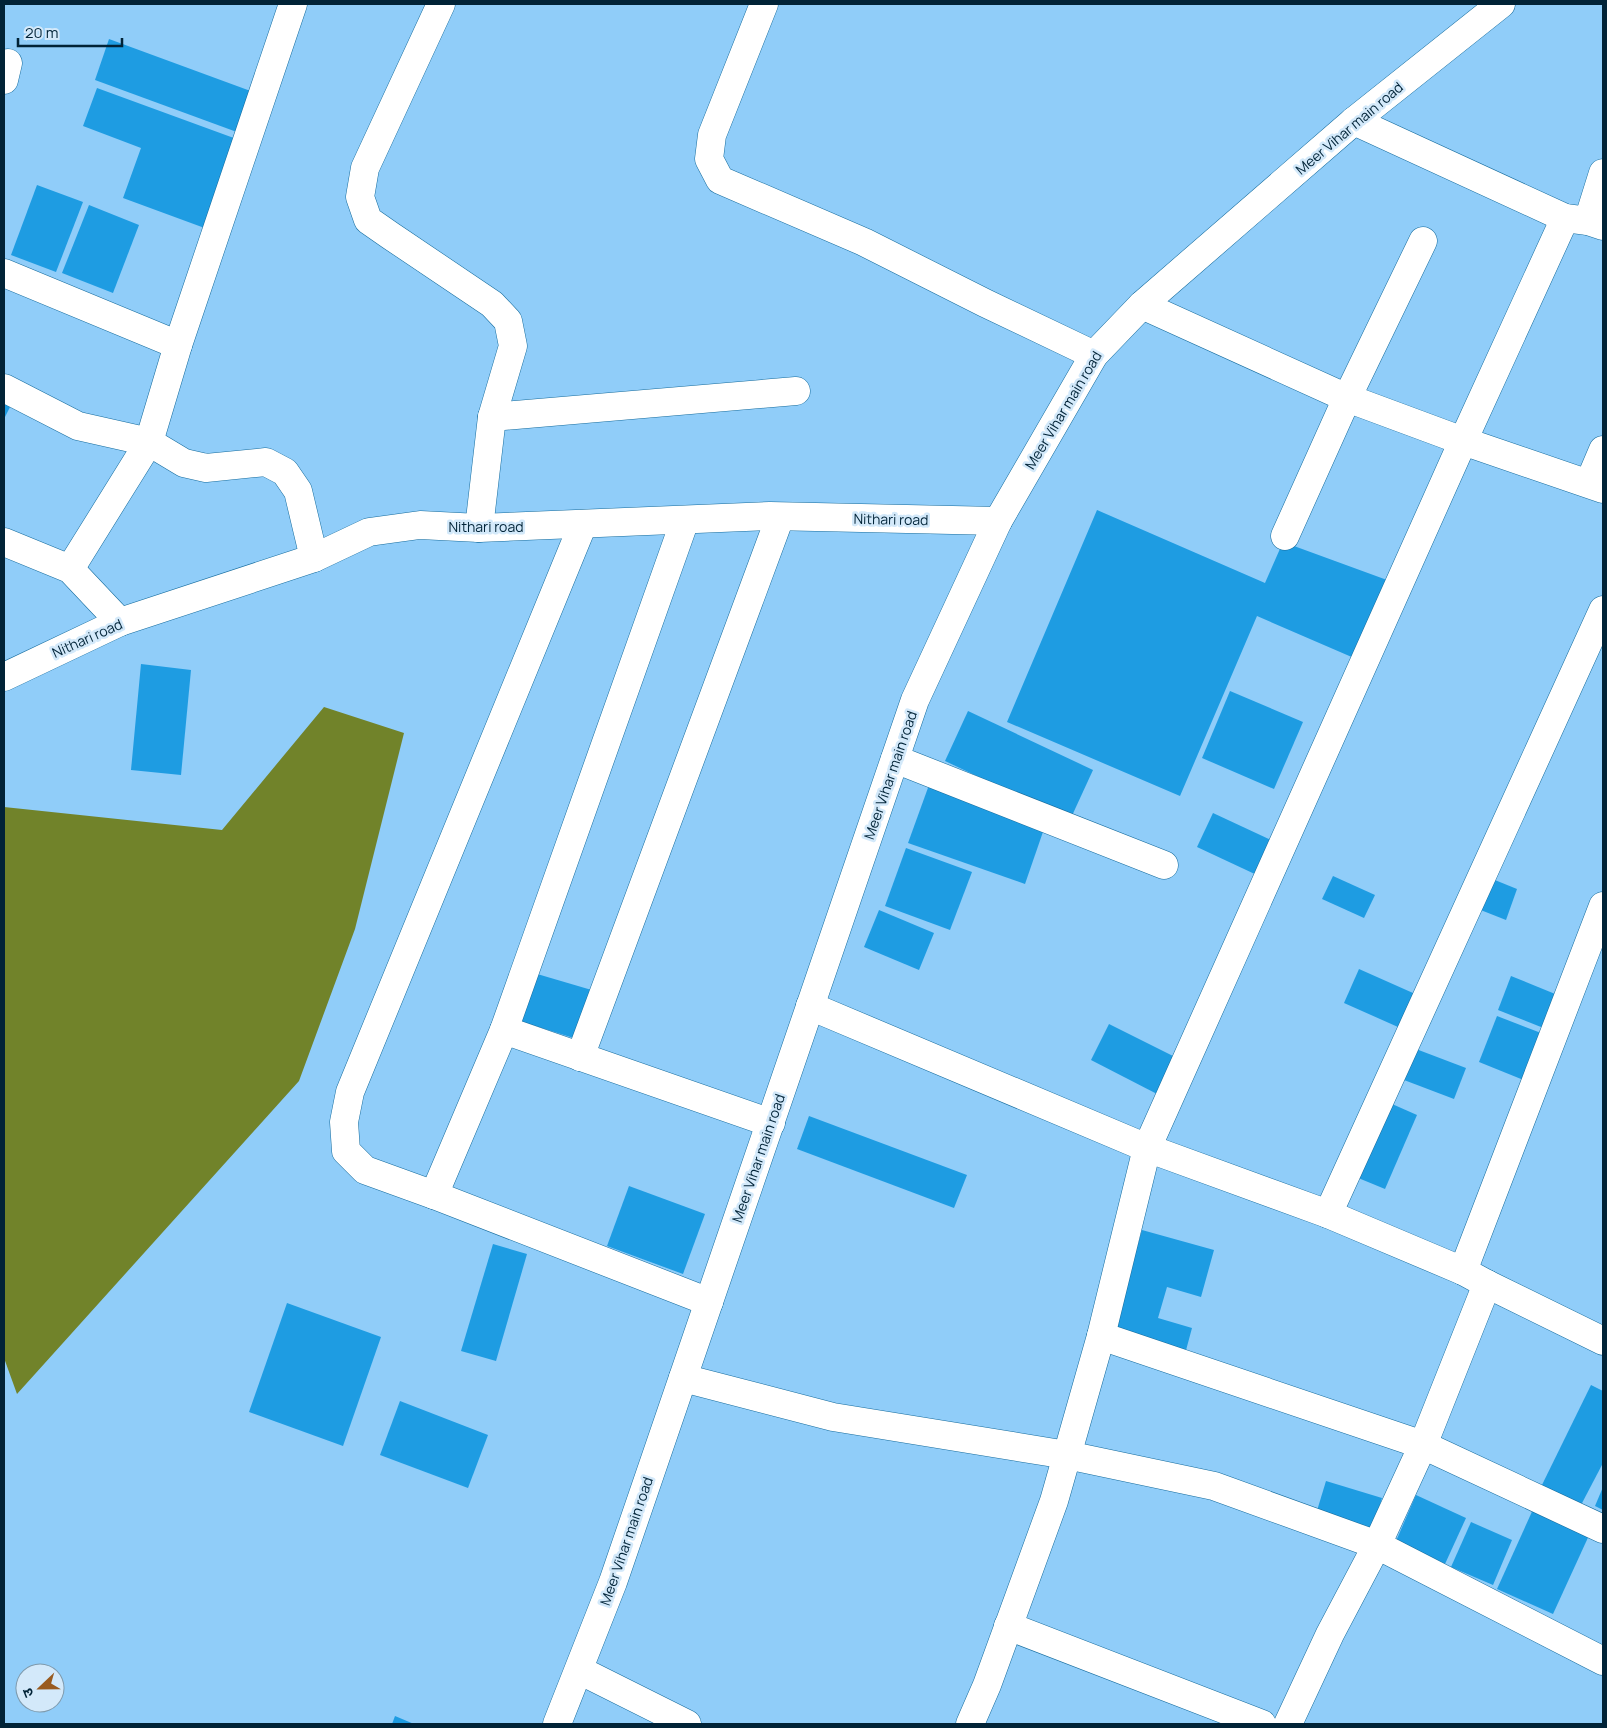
<svg xmlns="http://www.w3.org/2000/svg" width="1607" height="1728" font-family="Manrope,'Noto Sans Devanagari',sans-serif">
  <rect width="100%" height="100%" fill="#90cdf9"/>
  <path fill="#71832a" d="M324 707 404 733 355 929 299 1081 17 1394 4 1358V807L222 830Z"/>
  <g fill="#1e9ce2">
    <path d="M109 39 259 94 245 135 95 80Z"/>
    <path d="M97 88 242 141 210 230 123 198 141 148 83 126Z"/>
    <path d="M37 185 83 202 56 272 11 255Z"/>
    <path d="M89 205 139 225 113 293 62 273Z"/>
    <path d="M4 401 11 405 4 419Z"/>
    <path d="M1097 510 1265 583 1283 542 1387 580 1354 658 1257 616 1180 796 1007 722Z"/>
    <path d="M141 664 191 670 181 775 131 770Z"/>
    <path d="M1230 691 1303 722 1274 789 1202 758Z"/>
    <path d="M968 711 1093 770 1070 820 945 761Z"/>
    <path d="M929 785 1045 826 1025 884 908 843Z"/>
    <path d="M1213 813 1275 842 1259 876 1197 847Z"/>
    <path d="M906 848 972 872 950 930 885 906Z"/>
    <path d="M1333 876 1375 895 1364 918 1322 899Z"/>
    <path d="M1485 876 1517 889 1506 920 1473 907Z"/>
    <path d="M879 910 934 933 919 970 864 947Z"/>
    <path d="M1359 969 1422 997 1407 1031 1344 1003Z"/>
    <path d="M527 971 595 991 580 1040 513 1019Z"/>
    <path d="M1511 976 1560 996 1546 1029 1498 1010Z"/>
    <path d="M1497 1016 1549 1036 1531 1083 1479 1062Z"/>
    <path d="M1109 1024 1177 1058 1159 1095 1091 1060Z"/>
    <path d="M1416 1049 1466 1068 1454 1099 1404 1080Z"/>
    <path d="M1383 1100 1417 1115 1385 1189 1351 1175Z"/>
    <path d="M809 1116 967 1175 954 1208 797 1149Z"/>
    <path d="M629 1186 705 1214 683 1274 607 1246Z"/>
    <path d="M1142 1230 1214 1250 1201 1297 1167 1287 1158 1318 1192 1328 1185 1354 1113 1333Z"/>
    <path d="M493 1244 527 1254 496 1361 461 1351Z"/>
    <path d="M287 1303 381 1337 343 1446 249 1412Z"/>
    <path d="M1591 1385 1603 1391V1463L1581 1505 1539 1491Z"/>
    <path d="M400 1401 488 1435 468 1488 380 1455Z"/>
    <path d="M1326 1481 1382 1498 1372 1531 1316 1514Z"/>
    <path d="M1603 1487V1510L1595 1506Z"/>
    <path d="M1416 1495 1466 1518 1445 1564 1396 1541Z"/>
    <path d="M1535 1505 1591 1531 1553 1614 1497 1589Z"/>
    <path d="M1471 1522 1512 1540 1493 1585 1451 1567Z"/>
    <path d="M395 1716 414 1724H392Z"/>
  </g>
  <g fill="none" stroke-linecap="round" stroke-linejoin="round">
    <g stroke="#156c9e" stroke-width="29">
      <g id="minor">
        <path d="M441 4 365 168 360 197 368 220 391 236 492 304 508 321 513 346 492 417 479 528"/>
        <path d="M764 4 712 135 709 159 720 180 864 242 985 303 1094 355"/>
        <path d="M4 80 8 63"/>
        <path d="M1354 121 1565 218 1588 221 1603 226"/>
        <path d="M1588 221 1603 173"/>
        <path d="M4 273 178 345"/>
        <path d="M1142 305 1347 398 1463 441 1603 489"/>
        <path d="M4 388 78 426 149 442 184 463 206 468 266 462 285 472 298 491 314 558"/>
        <path d="M492 417 796 391"/>
        <path d="M1589 483 1603 450"/>
        <path d="M685 520 504 1030 434 1195 709 1302"/>
        <path d="M1285 536 1347 398 1423 241"/>
        <path d="M4 542 70 569 120 622"/>
        <path d="M70 569 149 442 178 345 293 4"/>
        <path d="M4 677 120 622 314 558 369 532 420 525 479 528 770 516 998 521"/>
        <path d="M895 759 1164 865"/>
        <path d="M810 1006 1147 1148 1328 1214 1463 1271 1487 1284 1603 1341"/>
        <path d="M504 1030 771 1123"/>
        <path d="M580 1057 780 517"/>
        <path d="M434 1195 365 1170 346 1151 344 1122 350 1092 583 524"/>
        <path d="M1328 1214 1603 610"/>
        <path d="M1463 1271 1603 906"/>
        <path d="M1101 1336 1423 1445 1603 1529"/>
        <path d="M683 1378 833 1417 1067 1455 1214 1486 1377 1545 1603 1661"/>
        <path d="M1008 1626 1262 1724"/>
        <path d="M579 1670 687 1724"/>
        <path d="M557 1724 613 1582 915 700 998 521 1094 355 1142 305 1354 121 1501 4"/>
        <path d="M970 1724 987 1685 1054 1501 1101 1336 1147 1148 1463 441 1565 218"/>
        <path d="M1288 1724 1330 1634 1377 1545 1423 1445 1487 1284"/>
      </g>
    </g>
    <use href="#minor" stroke="#fff" stroke-width="28"/>
  </g>
  <g text-anchor="middle" dominant-baseline="central" stroke-width="5" stroke-linejoin="round" paint-order="stroke">
    <g font-size="14" fill="#012337" stroke="#d3e9fa">
      <text transform="translate(1349 128) rotate(-40)">Meer Vihar main road</text>
      <text transform="translate(1063 410) rotate(-59)">Meer Vihar main road</text>
      <text transform="translate(891 519) rotate(1)">Nithari road</text>
      <text x="486" y="526">Nithari road</text>
      <text transform="translate(87 638) rotate(-24)">Nithari road</text>
      <text transform="translate(890 775) rotate(-71)">Meer Vihar main road</text>
      <text transform="translate(758 1158) rotate(-71)">Meer Vihar main road</text>
      <text transform="translate(626 1541) rotate(-71)">Meer Vihar main road</text>
    </g>
  </g>
  <rect width="1607" height="1728" fill="none" stroke="#012337" stroke-width="10"/>
  <g transform="translate(40 1688) rotate(248)"><circle r="24" fill="#d3e9fa" stroke="#7f9aac"/>
  <path d="M0-4L9 19L0 12L-9 19Z" fill="#995b20"/>
  <text y="-8" font-size="14" font-weight="bold" text-anchor="middle" fill="#012337">उ</text>
  </g>
  <path d="M18 38v8h104v-8" fill="none" stroke="#012337" stroke-width="2.5"/>
  <text x="25" y="38" font-size="15" fill="#012337" stroke="#d3e9fa" stroke-width="4" paint-order="stroke">20 m</text>
</svg>
